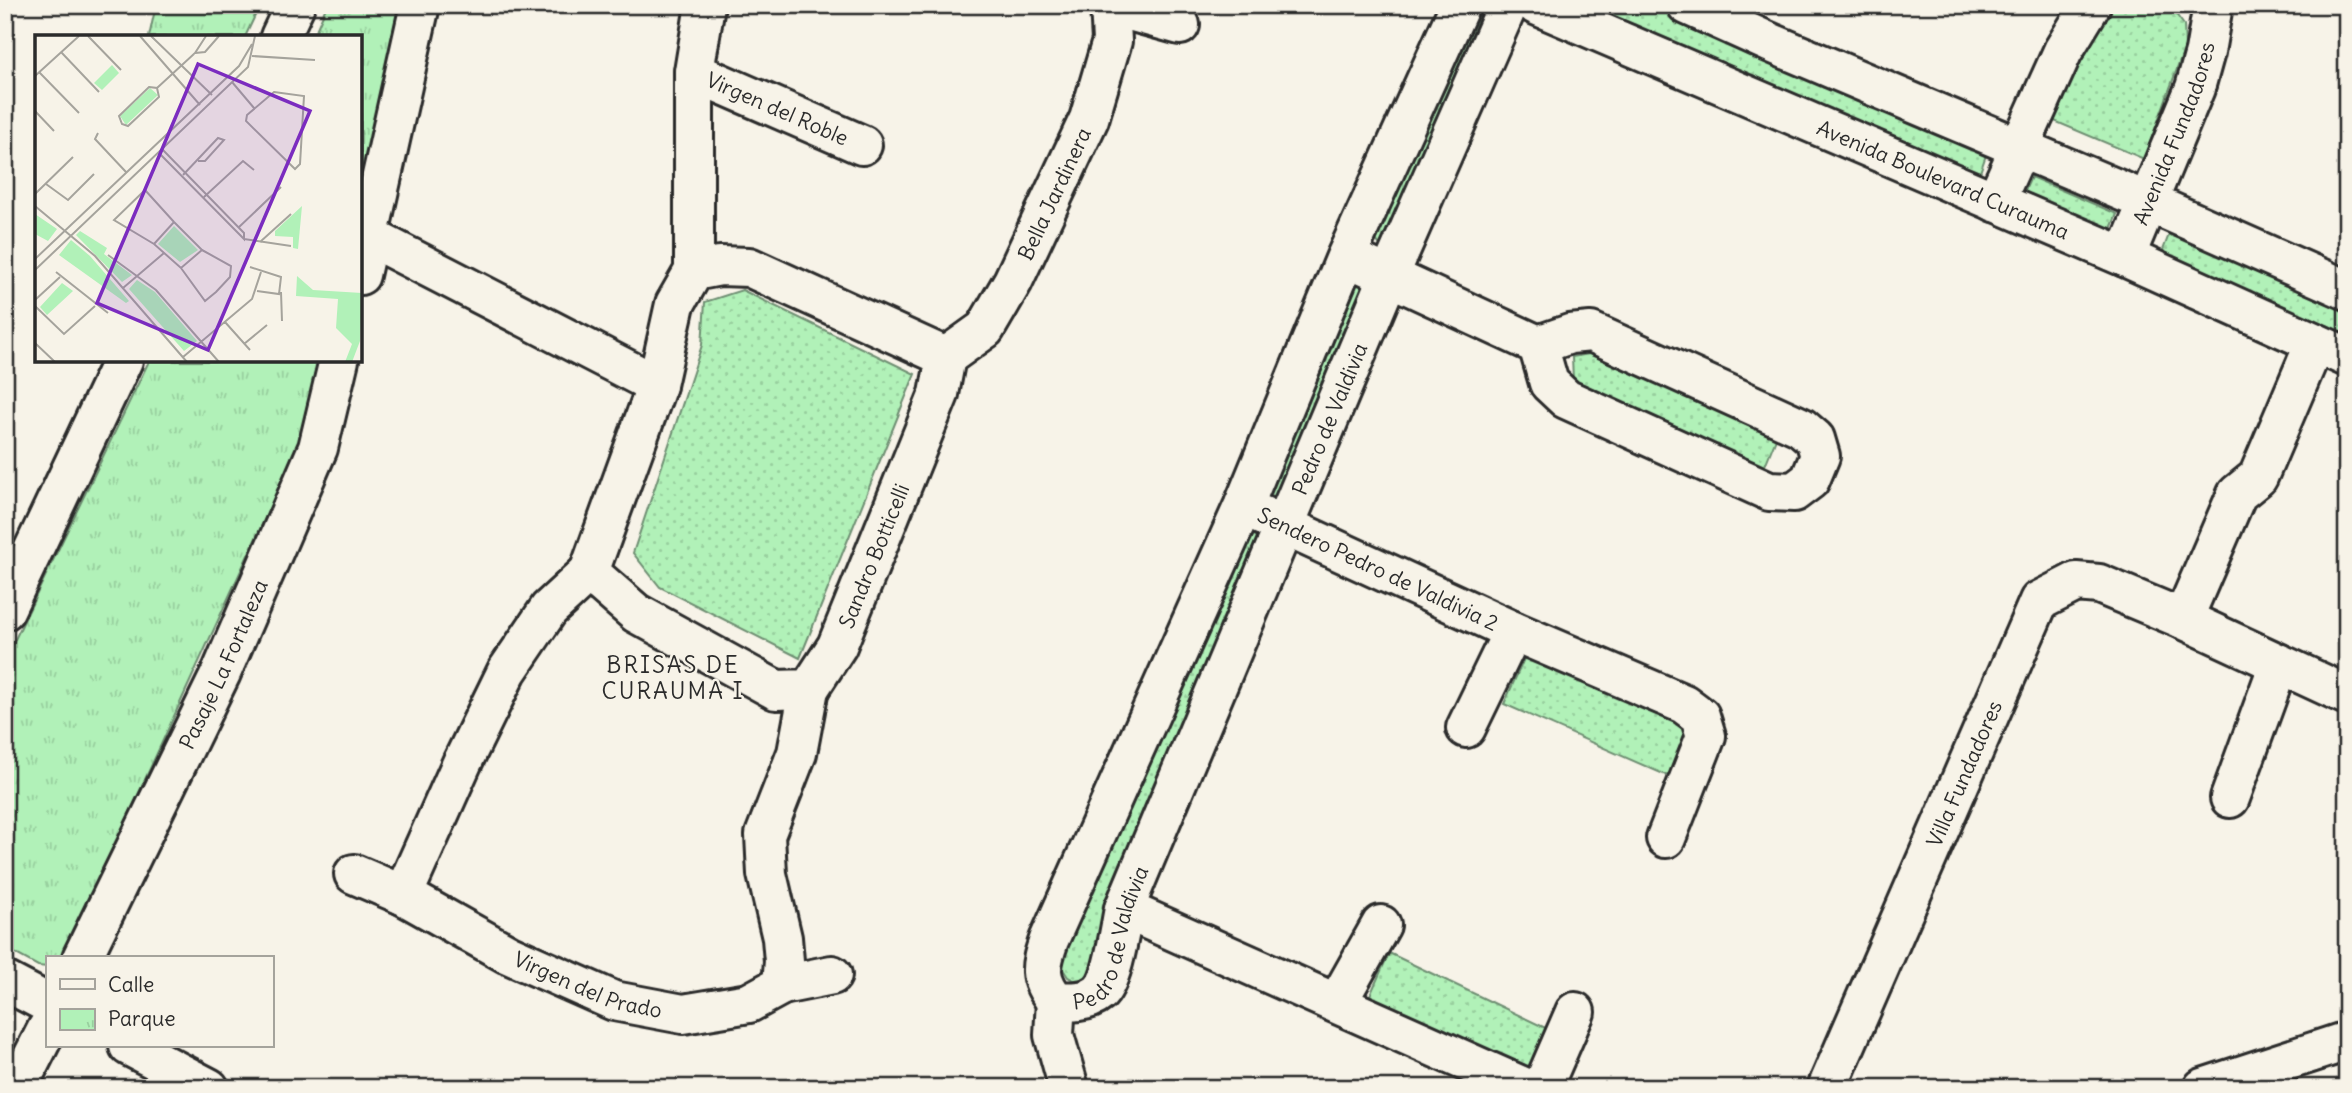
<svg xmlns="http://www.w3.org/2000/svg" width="2352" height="1093" font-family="Delius,sans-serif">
  <defs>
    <pattern id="grass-dots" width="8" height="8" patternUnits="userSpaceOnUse" patternTransform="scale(1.75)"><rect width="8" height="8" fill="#b1f1b8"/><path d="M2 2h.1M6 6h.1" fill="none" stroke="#98cf9e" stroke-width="1.8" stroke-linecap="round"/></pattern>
    <pattern id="park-tufts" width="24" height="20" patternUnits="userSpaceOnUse" patternTransform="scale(1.75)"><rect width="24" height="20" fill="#b1f1b8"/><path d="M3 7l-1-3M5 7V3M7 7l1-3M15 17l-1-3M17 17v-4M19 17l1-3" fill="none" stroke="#98cf9e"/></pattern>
  </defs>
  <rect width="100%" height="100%" fill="#f7f3e8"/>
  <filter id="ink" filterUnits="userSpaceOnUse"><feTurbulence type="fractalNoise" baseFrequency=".0143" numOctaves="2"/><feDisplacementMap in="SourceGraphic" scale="14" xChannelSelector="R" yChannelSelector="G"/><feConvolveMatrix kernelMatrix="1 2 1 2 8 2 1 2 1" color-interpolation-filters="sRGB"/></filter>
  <g filter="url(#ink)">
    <g fill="url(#grass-dots)" stroke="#6e8e72" stroke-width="2">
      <path d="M1474 5H1487L1495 9 1384 245 1379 244 1374 237Z"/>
      <path d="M1578 5H1650L1987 152 1977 181Z"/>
      <path d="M2112 5H2169L2184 25 2185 47 2144 159 2052 120C2065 91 2088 23 2112 5Z"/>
      <path d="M2031 177 2117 214 2108 236 2021 199Z"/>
      <path d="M2170 232 2347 307V338L2160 258Z"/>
      <path d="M1355 277H1371L1277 498 1268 493Z"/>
      <path d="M742 290 915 374 800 658 660 587 633 553 702 345 705 302Z"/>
      <path d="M1601 352 1778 433 1762 473 1573 380 1572 357Z"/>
      <path d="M1246 528 1264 529 1095 975 1079 983 1068 977 1059 963Z"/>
      <path d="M1526 654 1692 727 1670 777 1504 704Z"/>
      <path d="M1389 953 1554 1032 1529 1076 1367 1002Z"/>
    </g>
    <g fill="url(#park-tufts)" stroke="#6e8e72" stroke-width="2">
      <path d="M156 5H260L245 37H149Z"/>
      <path d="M327 5H404L361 188 360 37H313Z"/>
      <path d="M149 361H321L299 444 63 958H47V967L38 966 5 948V660Z"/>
    </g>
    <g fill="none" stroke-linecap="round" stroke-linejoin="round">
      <g stroke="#2b2b2b" stroke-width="44">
        <g id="street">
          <path id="s1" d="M1460 5 1346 257 1243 507 1049 940C1040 966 1037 978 1056 1001 1070 1002 1087 1003 1099 993 1113 981 1120 928 1124 909L1389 276 1508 5"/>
          <path d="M1111 6 1180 25"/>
          <path id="s2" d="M694 72 862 145"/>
          <path d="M360 232 657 385"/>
          <path d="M1365 265 1538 345 1570 334 1591 332 1801 427 1815 439 1820 456 1810 480 1794 492 1769 491 1566 399 1549 383 1538 345"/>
          <path d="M720 266 749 267 946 357 939 394 837 646 809 689 776 690 636 613 589 572 657 385 675 304 694 271Z"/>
          <path d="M694 271V72L705 5"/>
          <path d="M360 275 420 5"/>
          <path id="s3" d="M946 357 985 329 1013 281 1089 119 1112 41 1110 5"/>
          <path d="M1261 515 1513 631 1684 704 1700 716 1706 736 1666 838"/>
          <path id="s4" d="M589 572 549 609 507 671 462 763 403 895 508 954 614 1001 683 1014 749 1003 782 985 784 961 782 938 767 874 765 835 797 753 809 689"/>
          <path d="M2183 619 2237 494 2258 477 2315 343"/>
          <path d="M1466 728 1513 631"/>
          <path d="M2230 798 2279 664"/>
          <path d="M354 874 403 895"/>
          <path d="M1124 909 1526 1088"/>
          <path id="s5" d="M82 958 221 673 318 448 339 360"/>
          <path d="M5 981 47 1003"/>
          <path d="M782 985 832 975"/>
          <path d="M1056 1001 1054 1035 1069 1088"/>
          <path d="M1337 1003 1381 925"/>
          <path d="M129 1046 209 1088"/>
          <path d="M17 1088 47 1029"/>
          <path d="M1542 1088 1575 1012"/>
          <path id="s6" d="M1827 1088 2039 601 2076 582 2099 584 2183 619 2347 695"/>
          <path d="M2203 1088 2347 1041"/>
        </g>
      </g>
      <g stroke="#2b2b2b" stroke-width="44">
        <g id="secondary">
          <path id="s7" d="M1536 5 2125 257 2347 357"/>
          <path d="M1687 5 1769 42 2148 202 2347 290"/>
          <path d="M280 37 295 5"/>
          <path d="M1995 202 2063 51 2091 5"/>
          <path id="s8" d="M2125 257 2195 88 2205 52 2213 5"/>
          <path d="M5 610 123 360"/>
        </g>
      </g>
      <use href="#street" stroke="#f7f3e8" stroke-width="38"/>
      <use href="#secondary" stroke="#f7f3e8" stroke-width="38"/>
    </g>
  </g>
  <g text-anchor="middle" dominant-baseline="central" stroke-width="5" stroke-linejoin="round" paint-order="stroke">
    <g font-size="21" fill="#2b2b2b" stroke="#f7f3e8">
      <text stroke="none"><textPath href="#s2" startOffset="91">Virgen del Roble</textPath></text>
      <text stroke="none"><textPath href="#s8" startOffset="133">Avenida Fundadores</textPath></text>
      <text stroke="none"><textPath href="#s7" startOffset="443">Avenida Boulevard Curauma</textPath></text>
      <text stroke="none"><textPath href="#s3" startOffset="200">Bella Jardinera</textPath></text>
      <text stroke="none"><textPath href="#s1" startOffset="1752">Pedro de Valdivia</textPath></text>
      <text transform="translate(874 556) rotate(-68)">Sandro Botticelli</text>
      <text transform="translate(1378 569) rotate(25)">Sendero Pedro de Valdivia 2</text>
      <text stroke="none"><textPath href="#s5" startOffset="326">Pasaje La Fortaleza</textPath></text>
      <text stroke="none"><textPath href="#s6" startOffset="343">Villa Fundadores</textPath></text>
      <text stroke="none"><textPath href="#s1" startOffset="1185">Pedro de Valdivia</textPath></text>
      <text stroke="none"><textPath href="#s4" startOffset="583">Virgen del Prado</textPath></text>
    </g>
    <g font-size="23" letter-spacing="2" fill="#2b2b2b" stroke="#f7f3e8">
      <text x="673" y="664">BRISAS DE<tspan x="673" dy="26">CURAUMA I</tspan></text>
    </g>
  </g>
  <g transform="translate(35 35)">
    <rect width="327" height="327" fill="#f7f3e8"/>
    <path d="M115 53 123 60 91 90 85 81ZM139 191 163 215 145 227 123 209ZM27 248 38 256 12 280 5 272Z" fill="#b1f1b8"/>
    <path d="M262 241 278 255 327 258 325 306 317 327H310L317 309 301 293 303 264 261 261Z" fill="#b1f1b8"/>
    <path d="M77 30 84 38 67 55 59 48ZM267 171 263 214 258 213V202L240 201V196ZM0 179 22 194 13 206 0 199ZM45 196 72 213 69 219 97 240 87 247 41 200ZM36 205 55 221 94 266 91 268 24 220ZM102 245 120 257 162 306 149 316 94 254Z" fill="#b1f1b8"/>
    <path fill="none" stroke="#a5a39c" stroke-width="2" d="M53 1 86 35M105 1 165 70M116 1 177 60M171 1 160 18 170 17 184 1M26 17 64 57M217 21 280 25M4 37 44 78M0 41 44 1M197 47 219 73M114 52 122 53 124 62 93 91 87 89 84 81ZM122 53 160 18M239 57 269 61 265 129 260 134 211 86 212 80ZM0 76 19 96M63 98 60 104 91 137M123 117 209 204V198L127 114M148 140 183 103 189 105 170 126H163M11 149 33 165 59 139M0 159 38 122M169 162 208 126 219 135M0 171 60 221 152 327M139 187 167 215 146 233 119 209ZM203 193 246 152M209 204 256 211M225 207 256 179M119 209 79 185 110 155 139 187M73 220 121 255 184 327M0 224 204 31 217 9M215 232 246 242 244 259 222 256M146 233 170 266 181 257 195 242 196 231 167 215M0 235 213 32 220 1M21 237 73 278M88 253 129 218M246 257 247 286M0 265 25 242M0 271 29 299 60 271M190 287 215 315M0 308 20 327M209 309 232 290M148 322 217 264 226 237"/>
    <path fill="#7b2cbf" fill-opacity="0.15" stroke="#7b2cbf" stroke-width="3.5" d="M163 29 275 76 173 315 62 268Z"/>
    <rect width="327" height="327" fill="none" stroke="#2b2b2b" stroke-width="3.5"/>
  </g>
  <rect width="2352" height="1093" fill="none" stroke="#f7f3e8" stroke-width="28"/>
  <rect x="14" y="14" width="2324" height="1065" fill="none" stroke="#2b2b2b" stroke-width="2.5" filter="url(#ink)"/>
  <rect x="46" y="956" width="228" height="91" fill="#f7f3e8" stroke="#a5a39c" stroke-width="2"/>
  <rect x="60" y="979" width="35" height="10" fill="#f7f3e8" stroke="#a5a39c" stroke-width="2"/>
  <text x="108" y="992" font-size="21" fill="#2b2b2b">Calle</text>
  <rect x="60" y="1009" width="35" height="21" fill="url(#park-tufts)" stroke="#a5a39c" stroke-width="2"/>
  <text x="108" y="1026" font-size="21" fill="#2b2b2b">Parque</text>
</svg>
